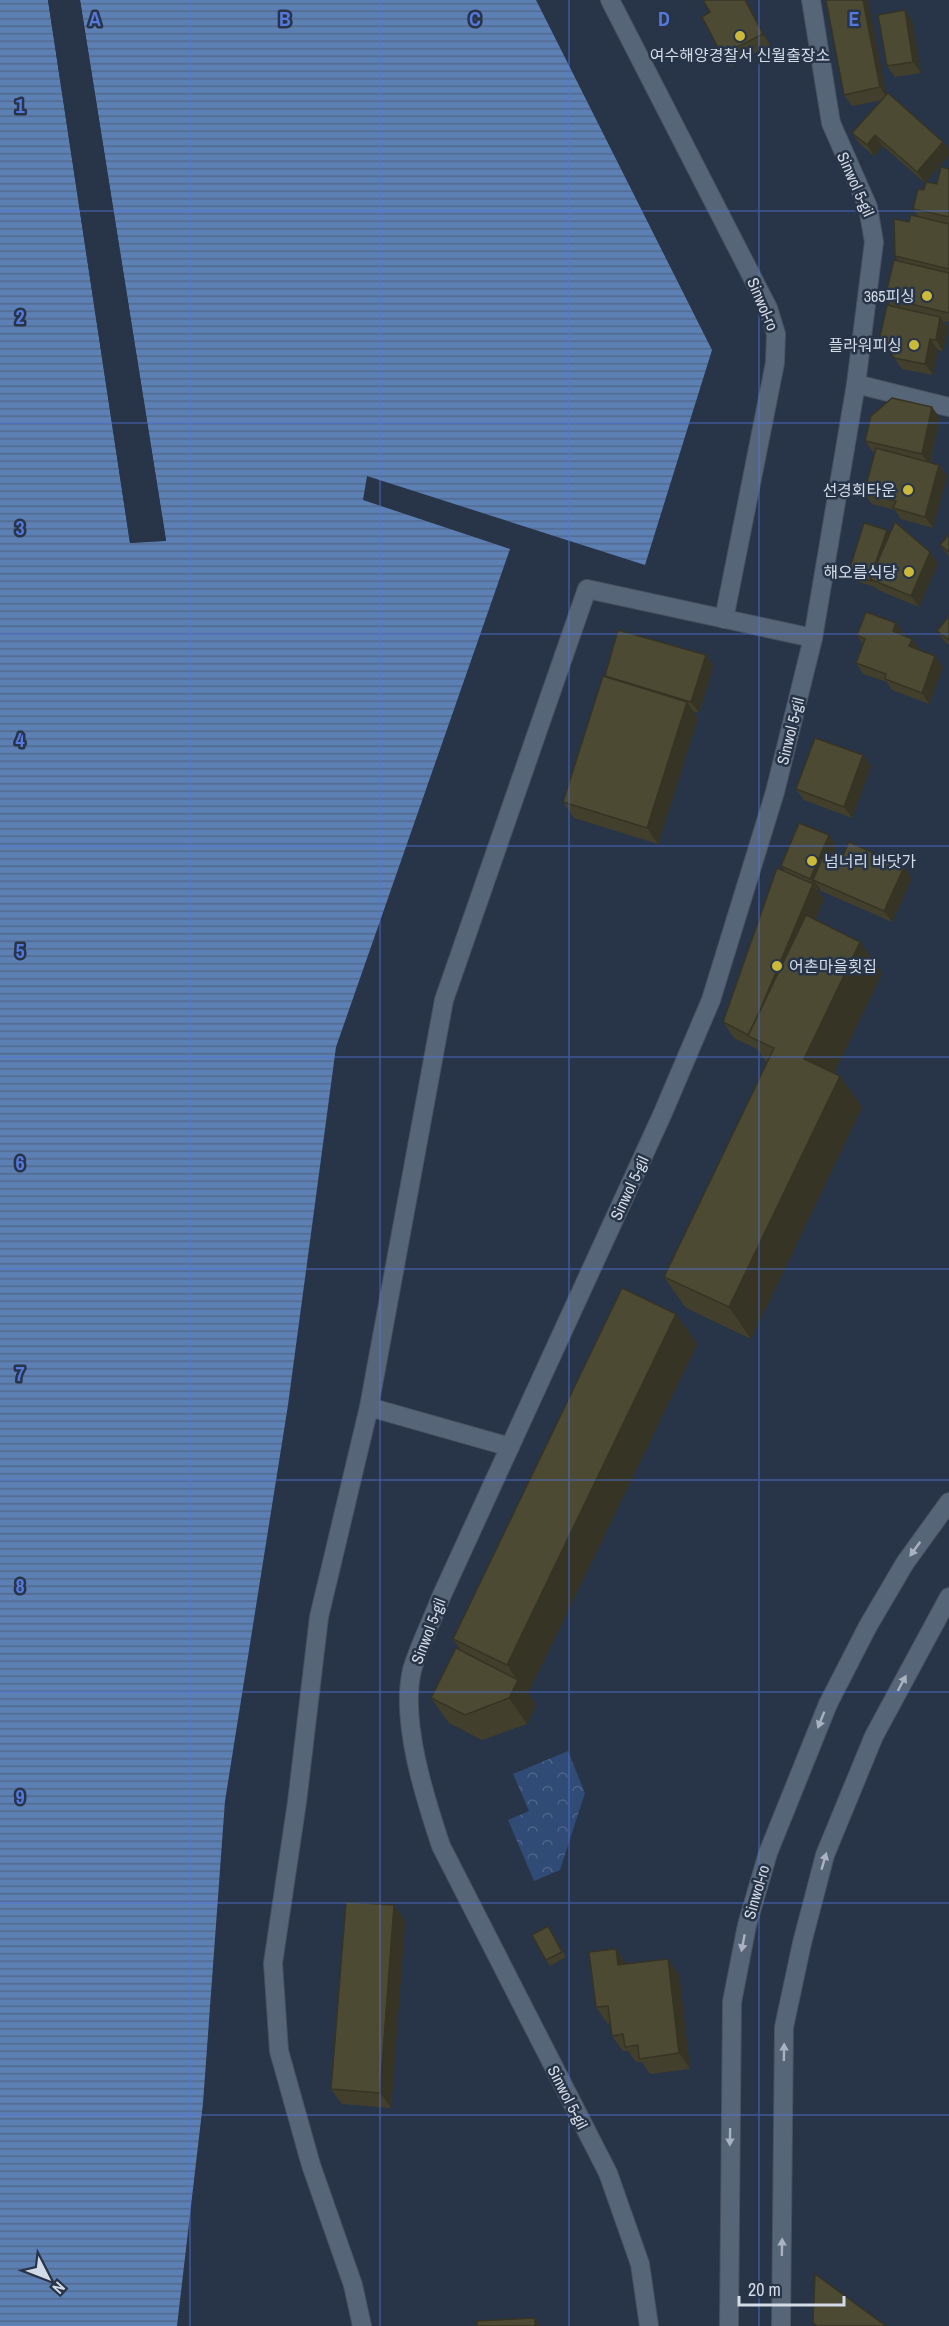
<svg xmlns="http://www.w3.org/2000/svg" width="949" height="2326" font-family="'Archivo Narrow','Noto Sans KR',sans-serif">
  <defs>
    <pattern id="forest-crowns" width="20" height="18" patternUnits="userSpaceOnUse" patternTransform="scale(1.5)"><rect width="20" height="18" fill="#304b76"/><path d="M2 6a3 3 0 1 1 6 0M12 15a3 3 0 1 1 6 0" fill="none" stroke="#4d648a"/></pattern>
    <pattern id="water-rules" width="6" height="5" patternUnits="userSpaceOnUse" patternTransform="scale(1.5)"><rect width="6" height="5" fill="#5c7fb4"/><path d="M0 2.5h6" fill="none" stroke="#526a8d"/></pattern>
  </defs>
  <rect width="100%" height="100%" fill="#283447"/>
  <path fill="url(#forest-crowns)" d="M568 1751 585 1793 560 1870 534 1881 508 1820 529 1811 513 1774Z"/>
  <path fill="url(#water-rules)" d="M0 0H48L130 543 166 540 80 0H536L712 350 645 565 367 476 363 500 510 549 336 1047 288 1405 225 1801 203 2103 177 2326H0Z"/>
  <path fill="#283447" d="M48 0H51L132 540 162 538 77 0H80L166 541 130 543Z"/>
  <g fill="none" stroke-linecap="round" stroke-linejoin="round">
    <g stroke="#475160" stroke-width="20">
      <g id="minor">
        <path d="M610 0 768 308 776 334 775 363 724 619"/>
        <path d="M856 384 949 407"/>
        <path d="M369 1407 510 1447"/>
        <path d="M362 2326 353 2285 311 2165 279 2051 273 1963 297 1802 319 1617 369 1407 444 1000 587 589 813 638"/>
        <path d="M649 2326 640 2264 608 2173 441 1846C425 1798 400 1721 412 1670 419 1646 432 1621 441 1597L662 1115 711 1000 775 792 813 638 856 384 874 242 868 207 831 123 811 0"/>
        <path d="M729 2326 732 2002 747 1925 768 1853 828 1704 868 1626 905 1563 949 1502"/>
        <path d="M781 2326 784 2027 802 1943 825 1855 874 1736 949 1597"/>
      </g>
    </g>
    <use href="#minor" stroke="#576579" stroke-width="18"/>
  </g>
  <g fill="#42402c">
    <path d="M746 0 770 45 730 66 722 55 710 12Z"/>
    <path d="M826 0 886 95 943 142 949 150V155L925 183 883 146 874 156 860 144 852 133 882 100 852 106 844 95Z"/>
    <path d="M912 21 921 73 895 77 887 66Z"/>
    <path d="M949 169V322L944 321 948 328 943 351 938 350 933 375 902 369 880 337 891 306 885 298 899 262 895 256 909 222 919 217 913 209 924 190 937 184Z"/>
    <path d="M940 418 930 463 939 465 947 476 933 528 901 519 895 510 872 504 864 493 875 453 873 452 865 441Z"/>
    <path d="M887 530 890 534 938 563 919 607 878 590 875 586V587L852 580 848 574Z"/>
    <path d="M949 534V557L940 545Z"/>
    <path d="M949 616V645L945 642 937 631Z"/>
    <path d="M904 634 903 635 920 650 943 667 929 704 892 690 887 682 863 674 856 663 863 644 857 635Z"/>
    <path d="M706 655 713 666 699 713 693 711 698 718 658 844 574 818 563 802 605 676Z"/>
    <path d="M863 755 871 766 852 818 804 800 796 789Z"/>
    <path d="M829 835 836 846 832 856 841 860 912 878 892 922 821 891 819 887 817 889 824 899 815 920 860 942 882 973 834 1073 862 1107 751 1339 686 1308 664 1277 767 1063 757 1049 734 1038 723 1022 785 871 781 866Z"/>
    <path d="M697 1344 528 1693 536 1705 527 1724 482 1740 449 1723 431 1698 461 1651 453 1639Z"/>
    <path d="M394 1905 405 1921 391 2108 342 2104 331 2089Z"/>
    <path d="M548 1926 566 1957 550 1966 546 1960Z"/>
    <path d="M616 1949 626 1964 679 1975 690 2069 650 2074 642 2062H636L628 2051H623L612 2036 610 2023H607L596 2007Z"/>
  </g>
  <g fill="#363424">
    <path d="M745 0H746L770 45 763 34Z"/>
    <path d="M863 0H868L887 98 880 87Z"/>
    <path d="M905 10 912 21 921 73 913 62Z"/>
    <path d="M875 135 883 146 874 156 867 145Z"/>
    <path d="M943 142 949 150V155L925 183 917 172Z"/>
    <path d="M940 317 948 328 943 351 936 340Z"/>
    <path d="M930 339 938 350 933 375 925 364Z"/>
    <path d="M932 407 940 418 929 465 922 454Z"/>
    <path d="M939 465 947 476 933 528 925 517Z"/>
    <path d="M887 530 891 536 871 579Z"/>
    <path d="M930 552 938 563 919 607 911 596Z"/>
    <path d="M896 623 904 634 900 642 893 631Z"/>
    <path d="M912 639 920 650 909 646Z"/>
    <path d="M706 655 713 666 699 713 691 702Z"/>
    <path d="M935 656 943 667 929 704 922 693Z"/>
    <path d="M687 702 698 718 658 844 647 828Z"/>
    <path d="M863 755 871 766 852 818 844 807Z"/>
    <path d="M829 835 836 846 821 883 813 880 819 887 818 890 810 879Z"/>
    <path d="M904 867 912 878 892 922 884 911Z"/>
    <path d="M813 884 824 899 764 1043 749 1035Z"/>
    <path d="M860 942 882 973 826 1090 804 1059Z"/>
    <path d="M840 1076 862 1107 751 1339 729 1307Z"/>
    <path d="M676 1314 697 1344 528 1693 536 1705 527 1724 509 1698 518 1681 507 1665Z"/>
    <path d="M394 1905 405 1921 391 2108 380 2093Z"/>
    <path d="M616 1949 627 1965H618Z"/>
    <path d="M668 1959 679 1975 690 2069 679 2053Z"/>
    <path d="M535 2318 540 2326H535Z"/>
  </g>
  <g fill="#4d4a33" stroke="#363424" stroke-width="1.5">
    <path d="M703 0H745L763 34 722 55 702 17 710 12Z"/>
    <path d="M826 0H863L880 87 844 95Z"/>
    <path d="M905 10 913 62 887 66 878 15Z"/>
    <path d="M888 93 943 142 917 172 875 135 867 145 852 133Z"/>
    <path d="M941 167 949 169V217L913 209 918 189 924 190 926 182 937 184Z"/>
    <path d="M911 215 949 224V269L895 256 894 219 909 222Z"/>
    <path d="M894 260 949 273V313L885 298Z"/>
    <path d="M887 305 940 317 936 340 930 339 925 364 894 358 880 337Z"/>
    <path d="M892 398 932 407 922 454 865 441 871 416Z"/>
    <path d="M876 448 939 465 925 517 893 508 896 501 864 493Z"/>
    <path d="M895 522 930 552 911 596 870 579Z"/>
    <path d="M864 523 887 530 870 579H871V581L848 574Z"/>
    <path d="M949 534V552L940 545Z"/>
    <path d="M866 612 896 623 893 631 912 639 909 646 935 656 922 693 885 679 886 674 856 663 865 639 857 635Z"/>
    <path d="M949 616V640L937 631Z"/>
    <path d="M618 630 706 655 691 702 605 676Z"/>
    <path d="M603 676 687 702 647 828 563 802Z"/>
    <path d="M815 738 863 755 844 807 796 789Z"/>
    <path d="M799 823 829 835 810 879 781 866Z"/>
    <path d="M849 842 904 867 884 911 813 880 825 852 841 860Z"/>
    <path d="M777 868 813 884 758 1015 748 1035 723 1022Z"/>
    <path d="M806 915 860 942 804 1059 840 1076 729 1307 664 1277 774 1048 748 1036Z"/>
    <path d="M622 1288 676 1314 507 1665 453 1639Z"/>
    <path d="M456 1648 518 1680 509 1698 465 1715 431 1698Z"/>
    <path d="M346 1902 394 1905 380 2093 331 2089Z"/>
    <path d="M548 1926 562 1952 546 1960 532 1935Z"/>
    <path d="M616 1949 618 1965 668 1959 679 2053 639 2059 638 2045 625 2047 623 2034 612 2036 608 2006 596 2007 589 1952Z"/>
    <path d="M815 2274 886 2326H817L813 2323Z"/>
    <path d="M535 2318V2326H477V2321Z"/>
  </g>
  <defs><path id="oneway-solid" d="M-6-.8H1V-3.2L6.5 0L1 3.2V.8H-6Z" transform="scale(1.5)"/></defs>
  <g fill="#a8b2c0">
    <use href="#oneway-solid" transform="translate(915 1549) rotate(126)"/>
    <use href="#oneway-solid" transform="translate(902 1683) rotate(-62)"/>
    <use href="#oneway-solid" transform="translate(821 1720) rotate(112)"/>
    <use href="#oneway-solid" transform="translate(824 1861) rotate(-74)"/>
    <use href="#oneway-solid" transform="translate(743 1943) rotate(101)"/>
    <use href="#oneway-solid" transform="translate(784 2052) rotate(-89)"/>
    <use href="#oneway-solid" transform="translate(730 2137) rotate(91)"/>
    <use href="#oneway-solid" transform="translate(782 2247) rotate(-89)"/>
  </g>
  <path fill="none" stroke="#5478dc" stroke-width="1.5" stroke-opacity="0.55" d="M190 0V2326M380 0V2326M569 0V2326M759 0V2326M0 211H949M0 423H949M0 634H949M0 846H949M0 1057H949M0 1269H949M0 1480H949M0 1692H949M0 1903H949M0 2115H949"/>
  <g fill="#cbba39" stroke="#283447" stroke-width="2">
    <circle cx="740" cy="36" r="6"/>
    <circle cx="927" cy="296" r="6"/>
    <circle cx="914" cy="345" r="6"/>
    <circle cx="908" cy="490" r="6"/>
    <circle cx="909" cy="572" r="6"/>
    <circle cx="812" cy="861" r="6"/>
    <circle cx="777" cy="966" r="6"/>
  </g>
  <g text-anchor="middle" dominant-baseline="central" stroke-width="5" stroke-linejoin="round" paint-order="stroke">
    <g font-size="16" fill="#d3dbe7" stroke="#283447" text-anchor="end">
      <text x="740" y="55" text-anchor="middle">여수해양경찰서 신월출장소</text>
      <text x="915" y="296">365피싱</text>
      <text x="902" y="345">플라워피싱</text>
      <text x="896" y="490">선경회타운</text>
      <text x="897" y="572">해오름식당</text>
      <text x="824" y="861" text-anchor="start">넘너리 바닷가</text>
      <text x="789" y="966" text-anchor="start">어촌마을횟집</text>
    </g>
    <g font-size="16" fill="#d3dbe7" stroke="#283447">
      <text transform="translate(856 184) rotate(66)">Sinwol 5-gil</text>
      <text transform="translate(763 304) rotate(67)">Sinwol-ro</text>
      <text transform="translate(790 731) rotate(-76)">Sinwol 5-gil</text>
      <text transform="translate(629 1188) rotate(-65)">Sinwol 5-gil</text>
      <text transform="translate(428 1631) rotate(-69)">Sinwol 5-gil</text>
      <text transform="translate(756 1892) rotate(-74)">Sinwol-ro</text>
      <text transform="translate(568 2097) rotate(63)">Sinwol 5-gil</text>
    </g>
  </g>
  <g font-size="20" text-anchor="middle" font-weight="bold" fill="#5478dc" stroke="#283447" stroke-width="5" stroke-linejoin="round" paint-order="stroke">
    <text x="95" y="26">A</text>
    <text x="285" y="26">B</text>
    <text x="475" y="26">C</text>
    <text x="664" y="26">D</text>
    <text x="854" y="26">E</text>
    <text x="20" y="113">1</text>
    <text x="20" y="324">2</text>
    <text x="20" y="535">3</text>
    <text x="20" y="747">4</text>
    <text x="20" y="958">5</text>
    <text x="20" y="1170">6</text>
    <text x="20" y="1381">7</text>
    <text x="20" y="1593">8</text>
    <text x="20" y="1804">9</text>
  </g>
  <g transform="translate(48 2278) rotate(132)" stroke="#283447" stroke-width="4.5" paint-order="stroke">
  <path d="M0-4.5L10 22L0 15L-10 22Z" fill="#d3dbe7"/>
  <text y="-9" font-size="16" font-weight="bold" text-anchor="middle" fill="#d3dbe7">N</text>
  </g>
  <path d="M739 2296v9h105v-9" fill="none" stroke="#d3dbe7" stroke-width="3"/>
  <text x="748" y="2296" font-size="18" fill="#d3dbe7" stroke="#283447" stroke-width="4.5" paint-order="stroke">20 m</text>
</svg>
